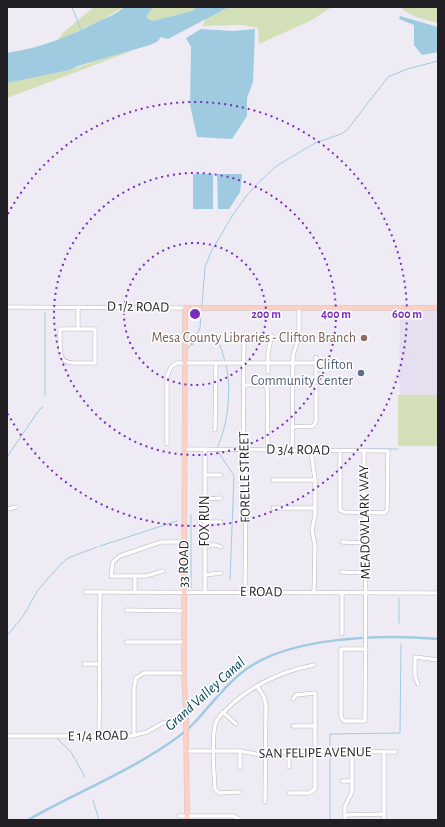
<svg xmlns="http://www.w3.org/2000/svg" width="445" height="827" font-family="'Alegreya Sans',sans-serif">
  <rect width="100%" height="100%" fill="#efebf5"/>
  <path fill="#e6dff0" d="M400 311H438V395H400V385L402 384 399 383Z"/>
  <g fill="#d3dfb6">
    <path d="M94 7H124L105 18 57 41 64 32Z"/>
    <path d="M153 7H197L192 11 153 21 148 19 146 16Z"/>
    <path d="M229 7H332L310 21 259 44 258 28 242 25 202 26 206 19Z"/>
    <path d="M402 7H438V23L416 17 403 10Z"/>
    <path d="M137 49 7 98V83L70 70 105 58Z"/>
    <rect x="398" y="395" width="40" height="51"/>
  </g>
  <g fill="#9fcbe1">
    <path d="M124 7H153L146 16 148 19 153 21 192 11 197 7H229L168 39 161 37 157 42 150 45 78 66 70 70 7 83V53C40 48 68 37 97 22 106 18 117 14 124 7Z"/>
    <path d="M400 16 438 27V52L422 55 414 45V25L399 19Z"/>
    <path d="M201 29 233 31 255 29 253 82 247 98V116L232 139 197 137 190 105 191 47 186 38Z"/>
    <rect x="193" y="174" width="20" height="35"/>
    <path d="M217 174H242L240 192 229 209H218Z"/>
  </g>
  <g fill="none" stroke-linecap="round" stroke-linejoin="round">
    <g stroke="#9fcbe1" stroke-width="1">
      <path d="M72 7 81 30"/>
      <path d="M202 306 205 267 211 252 232 216 247 195 261 180 278 165 315 143 341 134 347 130 388 77 407 69 438 61"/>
      <path d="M45 312V396"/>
      <path d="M201 314 200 328 194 339C215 348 217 328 225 362"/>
      <path d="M187 349 192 344"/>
      <path d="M217 448C228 425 232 390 226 365"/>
      <path d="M368 449H398"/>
      <path d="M218 451C222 460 229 466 234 476L230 579"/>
      <path d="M7 457 39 410 43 407"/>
      <path d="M191 515V588"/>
      <path d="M100 546 177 521"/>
      <path d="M399 623V598"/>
      <path d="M7 636 23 616 38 590 61 564 68 558 97 547"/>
      <path d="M56 737 71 752 85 777"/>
      <path d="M330 748V734L400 733 401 644"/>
      <path d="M330 754V820"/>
      <path d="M93 800 99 820"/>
    </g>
    <g stroke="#9fcbe1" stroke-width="2.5">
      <path d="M192 344 194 339"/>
      <path d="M28 820C69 796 113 779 154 753 167 745 184 734 195 722 210 706 223 688 240 674 284 636 383 634 438 639"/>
    </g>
    <g stroke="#b8b4be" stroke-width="4.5">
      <g id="minor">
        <path d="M7 307 185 308"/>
        <path d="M60 329H95V363C58 363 60 366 60 329Z"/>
        <path d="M78 329V307"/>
        <path d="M244 336 243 464 246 480 245 592"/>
        <path d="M268 372V351L272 336"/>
        <path d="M244 385H263L267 387 268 449"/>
        <path d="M292 427 313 426 316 422V357"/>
        <path d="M215 430 216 362"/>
        <path d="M167 444V376L171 367 177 363H334"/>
        <path d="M184 449 388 451 387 510 384 513 344 512 340 510V451"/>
        <path d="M205 449V592"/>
        <path d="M292 451 293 355 299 337V308"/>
        <path d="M311 451 315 480V515L312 530 315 546 314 593"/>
        <path d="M364 451V512L366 525 365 721H344L341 717V649H366"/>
        <path d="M205 475H221"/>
        <path d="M273 480H315"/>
        <path d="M205 499 221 498"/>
        <path d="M273 508H315"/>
        <path d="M7 509 16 507"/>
        <path d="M205 522H221"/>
        <path d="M342 542 366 543"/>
        <path d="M205 545H216L221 547"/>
        <path d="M163 571 146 576H111L113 562 120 556 161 542H185"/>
        <path d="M342 572 366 573"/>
        <path d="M205 575 221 573"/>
        <path d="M135 576V592"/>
        <path d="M85 592 438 593"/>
        <path d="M342 593V634"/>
        <path d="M126 610 184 611"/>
        <path d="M126 642H184"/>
        <path d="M84 664H99"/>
        <path d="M418 684 415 676V657L438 660"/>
        <path d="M257 686 264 697 266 706 265 802"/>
        <path d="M223 712 236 724"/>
        <path d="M293 726H315"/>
        <path d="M7 736H131L147 732 163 723 186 720"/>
        <path d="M134 736V687L136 678 144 673H184"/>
        <path d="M99 737 100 592"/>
        <path d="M186 751H240L266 756 289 751 396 752"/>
        <path d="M240 751V768"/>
        <path d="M289 751V767"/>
        <path d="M342 781H352"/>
        <path d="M240 792 219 793 215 789C214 775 211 735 216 722 219 715 227 710 232 704 256 683 282 671 314 665"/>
        <path d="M289 793H309L315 789V693L296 695 293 699"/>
        <path d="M345 815 384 814"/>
        <path d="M179 816H234L240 820"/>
        <path d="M345 820V806L352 792V751"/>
        <path d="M384 820V752"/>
      </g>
    </g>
    <g stroke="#cac9ca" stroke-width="5.5">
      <path id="major" d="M187 820 186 720 184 673 185 308H438"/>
    </g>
    <use href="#minor" stroke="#fff" stroke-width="3.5"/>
    <use href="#major" stroke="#fdd0c4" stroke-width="4.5"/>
  </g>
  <g fill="none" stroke="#7b2cbf" stroke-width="2" stroke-dasharray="2 4">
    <circle cx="195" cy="314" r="71"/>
    <circle cx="195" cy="314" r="141"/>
    <path d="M8 214A212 212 0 1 1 8 414"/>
  </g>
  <circle fill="#8d6e63" stroke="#fff" stroke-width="1.5" cx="364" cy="338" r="4"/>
  <circle fill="#5c6f8a" stroke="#fff" stroke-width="1.5" cx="361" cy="373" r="4"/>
  <g text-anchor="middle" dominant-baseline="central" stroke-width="3" stroke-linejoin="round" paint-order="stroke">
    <g font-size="14" fill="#211f23" stroke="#fff">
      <text transform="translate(138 307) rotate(1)">D 1/2 ROAD</text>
      <text transform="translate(298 450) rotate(1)">D 3/4 ROAD</text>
      <text transform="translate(245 477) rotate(-91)">FORELLE STREET</text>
      <text transform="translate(205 521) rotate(-90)">FOX RUN</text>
      <text transform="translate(365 522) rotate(-91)">MEADOWLARK WAY</text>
      <text transform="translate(184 564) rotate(-89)">33 ROAD</text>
      <text transform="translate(261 592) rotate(1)">E ROAD</text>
      <text transform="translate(98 736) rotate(-1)">E 1/4 ROAD</text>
      <text transform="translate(315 753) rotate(-1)">SAN FELIPE AVENUE</text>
    </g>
    <g font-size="14" fill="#785e54" stroke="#fff" text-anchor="end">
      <text x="356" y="338">Mesa County Libraries - Clifton Branch</text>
    </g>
    <g font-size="14" fill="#4e5e75" stroke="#fff" text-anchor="end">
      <text x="353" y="365">Clifton<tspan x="353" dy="16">Community Center</tspan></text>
    </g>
    <g font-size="15" font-style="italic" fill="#014057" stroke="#fff">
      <text transform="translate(205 694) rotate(-42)">Grand Valley Canal</text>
    </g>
  </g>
  <circle cx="195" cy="314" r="6" fill="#7b2cbf" stroke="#fff" stroke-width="2"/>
  <g font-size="12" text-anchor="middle" font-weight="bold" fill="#7b2cbf" stroke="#fff" stroke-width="3" stroke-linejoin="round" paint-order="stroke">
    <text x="266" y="318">200 m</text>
    <text x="336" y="318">400 m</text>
    <text x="407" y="318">600 m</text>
  </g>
  <rect width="445" height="827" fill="none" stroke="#211f23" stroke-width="16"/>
</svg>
